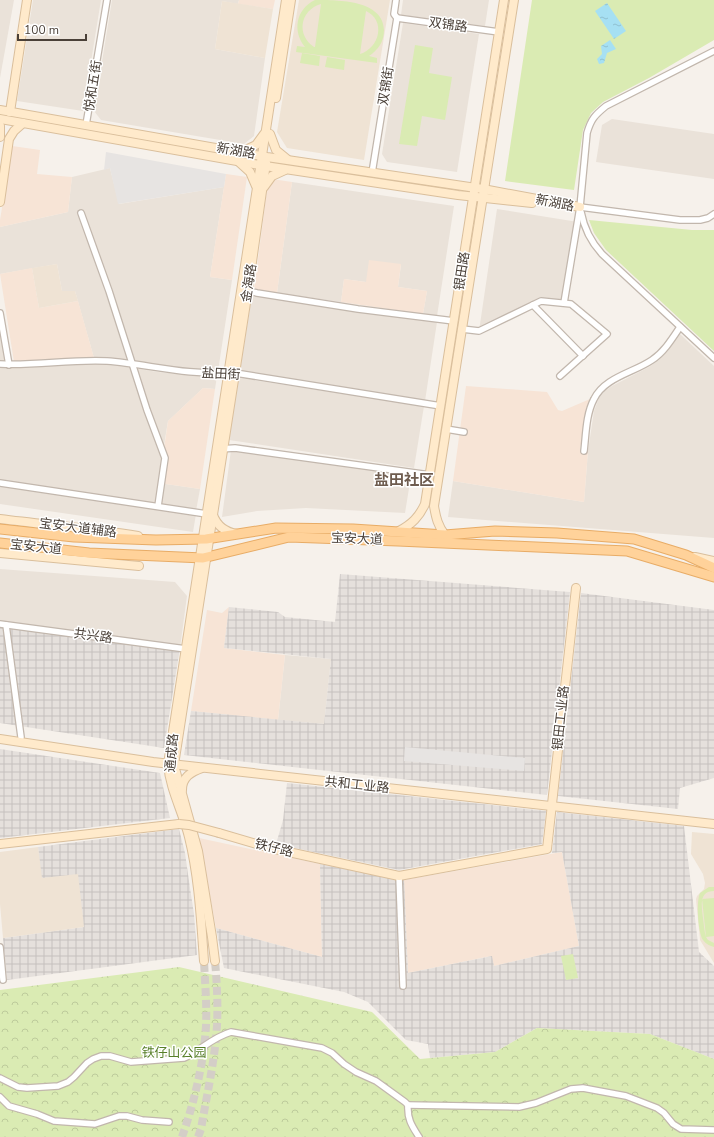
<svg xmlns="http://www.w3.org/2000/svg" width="714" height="1137" font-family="'Nunito Sans','Noto Sans SC',sans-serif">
  <defs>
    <pattern id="industrial-grid" width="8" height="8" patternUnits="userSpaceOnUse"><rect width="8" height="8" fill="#e5e0dc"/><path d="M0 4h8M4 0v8" fill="none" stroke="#c6c1be"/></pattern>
    <pattern id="park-crowns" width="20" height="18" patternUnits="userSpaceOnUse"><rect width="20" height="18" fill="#daebb3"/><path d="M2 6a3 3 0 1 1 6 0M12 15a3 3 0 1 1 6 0" fill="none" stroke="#bdcb9b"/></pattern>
    <pattern id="water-ripples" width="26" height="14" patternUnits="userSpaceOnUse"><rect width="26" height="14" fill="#a6e0f3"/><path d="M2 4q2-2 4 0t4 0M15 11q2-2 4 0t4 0" fill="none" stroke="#90c1d1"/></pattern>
  </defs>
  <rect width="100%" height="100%" fill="#f6f1eb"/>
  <g fill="#eae2d9">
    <path d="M0 0H14L0 78Z"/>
    <path d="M33 0H101L83 111 17 101Z"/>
    <path d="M112 0H239L238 4 222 1 215 49 265 58 254 136 244 144 101 120 94 111Z"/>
    <path d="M403 0H489L485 26 401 15Z"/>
    <path d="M403 23 479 34 457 172 387 162 382 154Z"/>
    <path d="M612 119 714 134V179L596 162 602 125Z"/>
    <path d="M110 168 119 204 224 187 210 277 232 280 218 371H211L159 366 94 358 75 291H62L57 264 0 274V227L68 212 72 177Z"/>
    <path d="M292 182 454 206 437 316 423 314 427 291 398 287 401 265 366 282 344 279 341 302 277 293Z"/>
    <path d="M497 209 578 222 564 303 541 301 479 331Z"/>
    <path d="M252 295 437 322 425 401 240 371Z"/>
    <path d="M0 329 5 362H0Z"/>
    <path d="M680 334 714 366V538L448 517 453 481 584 502 588 451 594 411 599 398 605 391 612 386 649 367 659 360 668 350Z"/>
    <path d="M80 364H107L158 372 211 377 217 376 215 389 203 388 168 421 165 439 159 483 200 489 196 511 0 482V367H25Z"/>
    <path d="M239 378 424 406 414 468 229 440Z"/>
    <path d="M231 450 411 476 405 513 306 508 257 511 222 517Z"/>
    <path d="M0 484 196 514 193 532 0 504Z"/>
    <path d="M0 569 175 582 187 596 180 648 0 624Z"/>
    <path d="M285 655 331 659 324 724 278 720Z"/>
  </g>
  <g fill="#f7e4d6">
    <path d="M239 0H275L273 9 238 4Z"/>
    <path d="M12 146 40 150 37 174 72 177 68 212 0 227V220Z"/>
    <path d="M226 174 247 177 232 280 210 277Z"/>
    <path d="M272 179 292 182 277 293 254 290 268 182Z"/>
    <path d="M369 260 401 264 398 287 427 291 423 314 341 302 344 279 366 282Z"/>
    <path d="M32 268 39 308 78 301 94 358 14 362 0 274Z"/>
    <path d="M466 386 547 392 558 410 562 411 590 399 586 409 580 450 588 451 584 502 453 481Z"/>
    <path d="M203 388 215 389 200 489 159 483 168 421Z"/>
    <path d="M229 607 224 648 285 655 278 720 191 711 207 610 222 613Z"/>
    <path d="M199 838 320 864 322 957 216 928Z"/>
    <path d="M562 852 579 946 494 966 491 956 408 973 404 880Z"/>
  </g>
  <g fill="url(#industrial-grid)">
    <path d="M340 574 570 592 547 795 184 755 191 711 324 724 331 659 224 648 229 607 278 612 285 617 335 622Z"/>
    <path d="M581 593 714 610V778L680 788 678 809 558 796Z"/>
    <path d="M0 624 180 648 164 748 0 723Z"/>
    <path d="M0 749 160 773 170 818 0 838Z"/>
    <path d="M287 783 546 811 542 844 399 870 276 844 283 820Z"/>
    <path d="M557 812 684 826 699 952 714 966V1059L650 1034 537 1028 495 1052 430 1058 428 1044 406 1040 368 1002 344 992 224 968 216 928 322 957 320 864 404 880 408 973 492 956 494 966 579 946 562 852 552 853Z"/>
    <path d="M179 829 185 853 190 888 194 914 197 955 7 980 3 938 84 927 41 879 38 847Z"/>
  </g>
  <g fill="#efe3d4">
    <path d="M299 0H390L364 160 287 148 277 132Z"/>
    <path d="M222 1 273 9 265 58 215 49Z"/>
    <path d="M57 264 62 291H75L78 301 39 308 32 268Z"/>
    <path d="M692 832 714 834V963L700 940 696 899 697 896 704 889 705 883 703 874 691 854Z"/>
    <path d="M38 847 42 878 78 874 84 927 3 938 0 904V852Z"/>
  </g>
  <g fill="#daebb3" fill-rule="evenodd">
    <path d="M315 0C339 0 383 0 384 30 384 42 378 50 369 56L377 58V63L296 52 297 46 305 47C292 31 296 9 315 0ZM321 4 315 47H314C296 35 300 10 321 4ZM366 11C386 20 380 48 360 54Z"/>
    <path d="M532 0H714V40L649 78 603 102 591 113 583 130 574 190 505 181Z"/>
    <path d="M415 45 433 48 429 73 452 77 445 120 422 116 417 146 399 144Z"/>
    <path d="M302 53 320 56 319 66 300 63Z"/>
    <path d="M327 57 345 60 344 70 325 67Z"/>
    <path d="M589 220 692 230H714V351L606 250 594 233Z"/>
    <path d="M709 887H714V891C698 891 702 907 703 918 704 924 704 931 706 937L702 899 714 898V936L706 937 708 940 714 943V947C710 946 706 944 703 940 698 933 696 901 700 893Z"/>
    <path d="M573 954 578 978 566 980 561 956Z"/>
  </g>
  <path fill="url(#park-crowns)" d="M179 967 372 1012 420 1059 495 1052 537 1028 650 1034 714 1059V1137H0V990Z"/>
  <g fill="#e7e4e2">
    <path d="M106 152 226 174 224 187 118 204 110 168 104 170Z"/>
    <path d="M405 747 525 758 524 771 404 761Z"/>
  </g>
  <g fill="url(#water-ripples)">
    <path d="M607 3 626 31 614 39 595 11Z"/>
    <path d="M610 40 616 49 607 53 604 63 599 64 597 59 602 54 601 46Z"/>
  </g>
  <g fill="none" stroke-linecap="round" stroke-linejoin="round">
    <g stroke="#d4cec7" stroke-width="8" stroke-dasharray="8 4" stroke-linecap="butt">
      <path d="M182 1137C194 1103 204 1062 206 1026 207 1004 205 983 204 961"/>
      <path d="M198 1137 201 1129C207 1094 215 1060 217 1025 218 1004 217 983 215 961"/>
    </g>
    <g stroke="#c2b7ad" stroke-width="8">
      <g id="street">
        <path d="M397 18 499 32"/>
        <path d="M86 125 107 0"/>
        <path d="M372 173 397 18 394 14 396 0"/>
        <path d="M580 207 680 220H700L708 218 714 214"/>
        <path d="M581 212C584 228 591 242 602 254L714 358"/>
        <path d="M81 213 109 291 147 410 165 458 158 506"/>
        <path d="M245 290 257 293 358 309 454 321"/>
        <path d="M564 303 580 207 587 133C591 119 595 115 606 106L714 51"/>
        <path d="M533 305 583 356"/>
        <path d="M0 313 9 365"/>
        <path d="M462 329 479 331 541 301 571 304 607 334 560 376"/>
        <path d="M0 364C36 366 71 359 107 361 148 364 187 376 229 372L441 406"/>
        <path d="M446 429 464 432"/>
        <path d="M220 449 235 448 430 475"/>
        <path d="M584 451C586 434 586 414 594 399 605 377 633 373 652 360 664 352 672 339 680 327"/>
        <path d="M0 483 207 514"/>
        <path d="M0 624 186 649"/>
        <path d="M6 625 21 737"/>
        <path d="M399 876 403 986"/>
        <path d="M0 947 3 980"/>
        <path d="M0 1078 18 1087 27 1088 58 1086 68 1082 74 1077 87 1063 93 1059 101 1056H110L131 1062 184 1058C200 1051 213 1037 231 1032L322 1048 332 1053 344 1064 356 1072 376 1081 405 1102 408 1105C407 1119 412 1126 419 1137"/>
        <path d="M0 1097 9 1106 37 1114 54 1121 95 1124 119 1116H127L142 1120 169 1122"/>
        <path d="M408 1105 519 1107 536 1103 571 1089 583 1088 626 1096 657 1108 664 1113 673 1124 681 1129 714 1130"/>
      </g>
    </g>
    <g stroke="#dabf9c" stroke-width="10">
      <g id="secondary">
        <path d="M276 98 291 0"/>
        <path d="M0 110 267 157 483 189 580 207"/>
        <path d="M10 112 27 0"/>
        <path d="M0 119 265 166 458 195 532 203"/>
        <path d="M0 126V137"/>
        <path d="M270 134 276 150 287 159"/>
        <path d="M241 152 256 145 264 134"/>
        <path d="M239 162 250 172 256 186"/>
        <path d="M264 187 272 176 285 170"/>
        <path d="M0 202 9 139 14 131 23 123"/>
        <path d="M213 515C217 526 225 532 237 534"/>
        <path d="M0 519C46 525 92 528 138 536"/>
        <path d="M399 531C412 524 419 517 425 504L504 0"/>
        <path d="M445 535C438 526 436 518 434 506L514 0"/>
        <path d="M0 553 139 566"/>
        <path d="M695 557 714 561"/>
        <path d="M0 739 153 762 714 824"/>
        <path d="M182 790C182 777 191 772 202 768"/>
        <path d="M219 833 270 848 399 876 547 849 576 588"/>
        <path d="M0 844 179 824"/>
        <path d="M204 961C201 920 199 877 189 837 183 812 170 790 168 764L286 0"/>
        <path d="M215 961 212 937 198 851 174 765 248 290 266 163"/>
      </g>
    </g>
    <g stroke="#e8ac66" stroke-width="11">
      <g id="primary">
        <path d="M0 529 74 537 156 540 206 539 276 528 353 529 445 535 495 531 557 533 634 539 686 555 714 568"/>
        <path d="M0 543 89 553 203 558 289 537 398 541 627 551 714 577"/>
      </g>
    </g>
    <use href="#street" stroke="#fff" stroke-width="5.5"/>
    <use href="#secondary" stroke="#ffeacb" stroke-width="8"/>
    <use href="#primary" stroke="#ffd29a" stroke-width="9"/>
    <g stroke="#dabf9c" stroke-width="10" stroke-linecap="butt">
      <path id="secondary-bridge" d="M179 824 189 825 219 833"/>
    </g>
    <use href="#secondary-bridge" stroke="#ffeacb" stroke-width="8"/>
  </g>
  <g text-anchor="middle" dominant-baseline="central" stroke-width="3" stroke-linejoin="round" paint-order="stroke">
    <g font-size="13" fill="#4a4038" stroke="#fff">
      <text transform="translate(448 25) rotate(8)">双锦路</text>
      <text transform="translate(93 86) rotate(-81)">悦和五街</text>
      <text transform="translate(386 86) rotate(-81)">双锦街</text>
      <text transform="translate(236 151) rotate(10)">新湖路</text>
      <text transform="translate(555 203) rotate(11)">新湖路</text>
      <text transform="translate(462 271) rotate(-81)">银田路</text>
      <text transform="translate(249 283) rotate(-81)">金海路</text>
      <text transform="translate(221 374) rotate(3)">盐田街</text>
      <text transform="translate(78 528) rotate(7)">宝安大道辅路</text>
      <text transform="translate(357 539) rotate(2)">宝安大道</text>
      <text transform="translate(36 547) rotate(6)">宝安大道</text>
      <text transform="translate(93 636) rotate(8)">共兴路</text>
      <text transform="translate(561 718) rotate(-84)">银田工业路</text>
      <text transform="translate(172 753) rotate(-85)">通成路</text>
      <text transform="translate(357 785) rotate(6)">共和工业路</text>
      <text transform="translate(274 848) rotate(14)">铁仔路</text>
    </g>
    <g font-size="13" fill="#577f28" stroke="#fff">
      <text x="174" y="1053">铁仔山公园</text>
    </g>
    <g font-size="15" font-weight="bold" fill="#6e5c4f" stroke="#fff">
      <text x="404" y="480">盐田社区</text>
    </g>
  </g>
  <path d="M18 34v6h68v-6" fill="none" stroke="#4a4038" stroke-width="2"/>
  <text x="24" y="34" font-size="12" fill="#4a4038" stroke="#ffffff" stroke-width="3" paint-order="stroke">100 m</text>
</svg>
